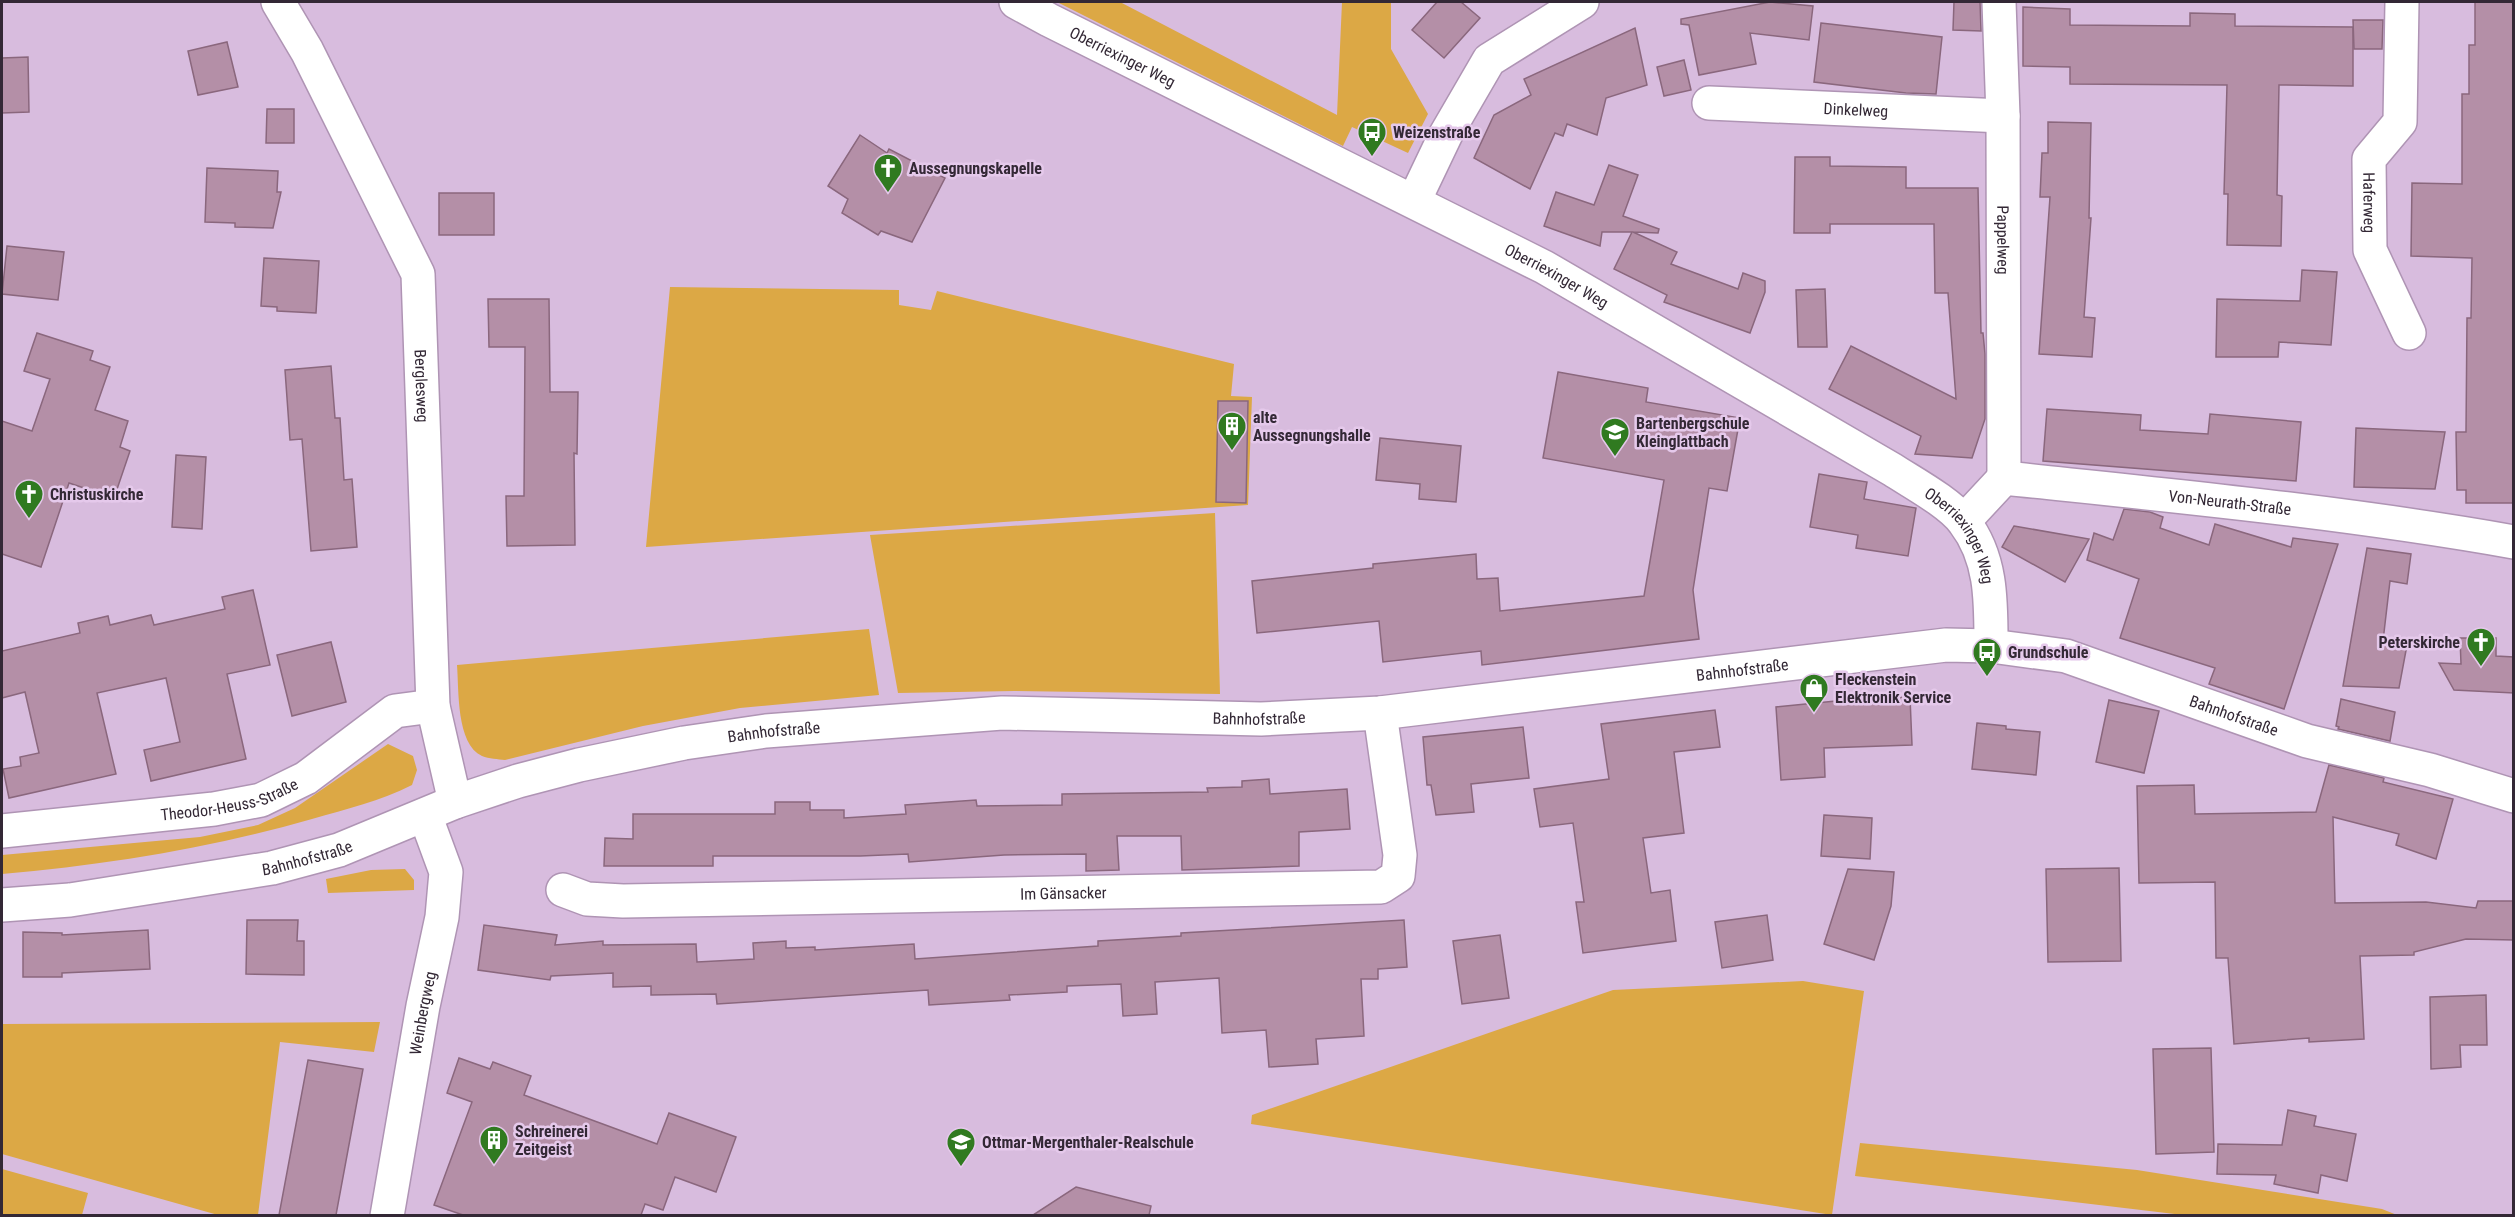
<svg xmlns="http://www.w3.org/2000/svg" width="2515" height="1217" font-family="'Roboto Condensed',sans-serif">
  <rect width="100%" height="100%" fill="#d8bcde"/>
  <g fill="#dca845">
    <path d="M1057 2H1120L1337 115 1342 2H1391V49L1428 114 1408 153 1352 127 1343 146Z"/>
    <path d="M670 287 899 290V305L931 310 937 291 1234 364 1231 396 1252 397 1248 505 646 547Z"/>
    <path d="M1215 513 1220 694 1014 691 898 693 870 535Z"/>
    <path d="M869 629 879 695 740 708 643 726 505 760C498 759 489 759 482 756 456 744 459 690 457 665Z"/>
    <path d="M388 744 413 756 417 770 412 785C380 801 347 809 312 819 211 848 106 865 2 874V855L200 837 258 825 295 808Z"/>
    <path d="M405 869 414 880V890L328 893 326 879 371 870Z"/>
    <path d="M1803 981 1864 991 1832 1215 1251 1124 1252 1115 1613 990Z"/>
    <path d="M380 1022 374 1052 280 1042 258 1215H218L2 1154V1024Z"/>
    <path d="M1860 1143 2137 1170 2382 1209 2397 1215H2183L1855 1176Z"/>
    <path d="M2 1169 88 1193 82 1215H2Z"/>
  </g>
  <g fill="#b48fa7" stroke="#8a677d" stroke-width="1.5">
    <path d="M1437 2H1461L1480 18 1444 58 1412 30Z"/>
    <path d="M1770 2 1813 6 1809 40 1750 33 1756 64 1699 75 1689 25 1681 24V19Z"/>
    <path d="M1954 2H1980L1981 31 1953 30Z"/>
    <path d="M2475 2H2514V503H2466V490H2457L2456 432H2466L2467 318H2471L2472 258 2411 256 2412 183 2462 184V94H2469V45H2475Z"/>
    <path d="M2023 7 2070 9V25L2190 26V13L2235 14V26L2353 27V86L2279 85 2277 195 2282 196 2281 246 2227 245 2228 194H2224L2227 85 2070 84V67L2023 66Z"/>
    <path d="M2353 20H2383L2382 49H2354Z"/>
    <path d="M1821 23 1942 37 1936 94 1906 93 1814 82Z"/>
    <path d="M1635 28 1647 85 1606 98 1597 135 1567 124 1563 136 1555 133 1530 189 1474 158 1494 115 1531 95 1524 79Z"/>
    <path d="M227 42 238 87 198 95 188 51Z"/>
    <path d="M28 57 29 112 2 113V58Z"/>
    <path d="M1684 60 1691 90 1664 96 1657 67Z"/>
    <path d="M267 109H294V143H266Z"/>
    <path d="M2048 122 2091 123 2089 218H2091L2084 317 2095 318 2092 357 2039 354 2050 197H2040L2042 153H2048Z"/>
    <path d="M860 135 887 153 889 149 945 178 912 242 881 231 878 235 842 213 848 199 828 186Z"/>
    <path d="M1795 157H1830V166L1906 167V188H1978L1981 333H1983L1985 354V419L1972 458 1915 454 1921 436 1829 389 1851 346 1956 399 1948 293H1935L1934 224H1830V233H1794Z"/>
    <path d="M1609 165 1638 175 1623 216 1659 229 1658 233 1633 232 1677 252 1671 264 1738 289 1743 273 1765 281V292L1750 333 1664 302 1667 295 1614 269 1632 232H1602L1600 246 1544 226 1556 192 1594 205Z"/>
    <path d="M207 168 278 171 277 192H281L273 228 235 227V223L205 222Z"/>
    <rect x="439" y="193" width="55" height="42"/>
    <path d="M7 246 64 252 58 300 2 294Z"/>
    <path d="M264 258 319 261 316 313 277 311V307L261 306Z"/>
    <path d="M2302 270 2337 272 2331 345 2279 342 2278 357H2216L2217 299 2300 301Z"/>
    <path d="M1825 289 1827 347H1798L1796 290Z"/>
    <path d="M488 299H549L550 392H578L577 454 574 453 575 545 507 546 506 496H524L525 347H489Z"/>
    <path d="M37 333 93 351 90 360 110 367 95 410 128 421 120 447 130 451 114 498 69 483 41 567 2 554V421L32 431 50 379 24 371Z"/>
    <path d="M331 366 335 418H340L344 480 352 479 357 547 311 551 302 439 290 440 285 370Z"/>
    <path d="M1558 372 1648 388 1646 402 1740 418 1727 491 1709 488 1693 590 1699 639 1482 665 1481 651 1383 662 1379 621 1257 633 1252 581 1373 568V564L1476 554 1477 579 1498 578 1500 611 1644 596 1664 480 1543 458Z"/>
    <path d="M1218 401H1248L1246 503 1216 502Z"/>
    <path d="M2047 409 2141 415 2140 430 2208 434 2210 414 2301 422 2296 481 2043 461Z"/>
    <path d="M2356 428 2445 432 2435 489 2354 487Z"/>
    <path d="M1380 438 1461 446 1456 502 1419 499 1420 484 1376 480Z"/>
    <path d="M176 455 206 457 202 529 172 527Z"/>
    <path d="M1819 474 1867 482 1864 499 1916 508 1908 556 1856 548 1858 535 1810 527Z"/>
    <path d="M2124 509 2150 512 2163 517 2160 528 2209 545 2215 524 2291 547 2293 538 2338 544 2284 709 2209 684 2215 668 2120 638 2139 579 2087 560 2094 533 2113 540Z"/>
    <path d="M2014 526 2089 539 2065 582 2002 547Z"/>
    <path d="M2367 548 2411 554 2407 584 2390 581 2383 641 2407 645 2399 688 2343 686Z"/>
    <path d="M253 590 270 665 227 674 246 759 151 781 144 750 180 742 166 678 97 693 116 774 9 798 3 769 21 766 20 757 39 753 25 692 2 698V651L80 633 78 623 108 616 110 625 151 615 154 625 225 609 222 597Z"/>
    <path d="M2460 638H2496V656L2514 657V693L2454 690 2439 663 2461 664Z"/>
    <path d="M331 642 346 702 292 716 277 655Z"/>
    <path d="M1910 697 1912 745 1824 748 1825 777 1781 780 1776 707 1846 700Z"/>
    <path d="M2341 699 2395 712 2390 741 2338 729 2339 727 2336 726Z"/>
    <path d="M2109 700 2159 711 2144 773 2096 762Z"/>
    <path d="M1715 710 1720 747 1674 752 1684 833 1643 838 1651 893 1670 890 1676 941 1583 953 1576 902H1584L1573 823 1540 827 1534 789 1609 779 1601 724Z"/>
    <path d="M1977 723 2006 726V729L2040 732 2036 775 1972 769Z"/>
    <path d="M1523 727 1529 778 1471 784 1474 812 1436 815 1431 785H1427L1423 737Z"/>
    <path d="M2329 765 2384 778 2383 782 2453 799 2436 859 2396 845 2399 834 2333 817 2335 903 2426 902 2476 908 2478 901H2514V940L2466 939 2414 952V955L2360 956 2364 1039 2309 1042V1038L2234 1044 2228 958H2216L2215 882 2139 883 2137 786 2194 785 2195 814 2316 812Z"/>
    <path d="M1269 779 1270 794 1347 789 1350 829 1299 832V866L1182 870 1181 836H1117L1119 870 1086 871V854L1004 855 909 862 908 854 860 856H713V866H604L605 838 633 839V814H775V802H810V810H844V818L906 814 905 805 976 800 977 806 1062 805V794L1208 792 1207 788 1242 787V781Z"/>
    <path d="M1824 815 1872 818 1870 859 1821 856Z"/>
    <path d="M2119 868 2121 961 2048 962 2046 869Z"/>
    <path d="M1848 869 1894 872 1891 906 1874 960 1824 944Z"/>
    <path d="M1767 915 1773 960 1722 968 1715 922Z"/>
    <path d="M247 920H298L297 941H304V975L246 974Z"/>
    <path d="M1404 920 1407 967 1378 969V979H1361L1364 1036 1316 1039 1318 1064 1269 1067 1266 1030 1222 1033 1219 978 1155 982 1157 1014 1123 1016 1121 984 1067 986V992L1009 995 1010 1000 929 1005 928 990 717 1004 716 994 651 995V986L613 987V973L551 976 550 980 478 970 484 925 557 935 555 945 603 941V945L696 944 697 962 754 959 753 943 786 941V948L815 947V950L914 944 915 959 1098 946V941L1181 936V933Z"/>
    <path d="M148 930 150 969 62 973V977H23V932L62 933V935Z"/>
    <path d="M1500 935 1509 998 1462 1004 1453 941Z"/>
    <path d="M2486 995 2487 1045H2460L2461 1067 2431 1069 2430 997Z"/>
    <path d="M2211 1048 2214 1152 2156 1154 2153 1049Z"/>
    <path d="M459 1058 490 1069 493 1062 531 1076 524 1095 657 1144 669 1113 736 1137 716 1192 675 1177 663 1210 645 1204 641 1215H463L434 1205 472 1102 447 1093Z"/>
    <path d="M308 1060 363 1069 336 1215H279Z"/>
    <path d="M2288 1110 2316 1116 2314 1126 2356 1134 2347 1181 2321 1175 2318 1193 2274 1184 2276 1175 2217 1174 2218 1144 2282 1145Z"/>
    <path d="M1076 1187 1151 1206 1149 1215H1033Z"/>
  </g>
  <g fill="none" stroke-linecap="round" stroke-linejoin="round">
    <g stroke="#af94b4" stroke-width="36">
      <g id="minor">
        <path id="s1" d="M278 2 307 51 418 274 433 706 455 802"/>
        <path id="s2" d="M1016 2 1049 20 1544 267 1893 470C1913 483 1950 503 1964 522 1992 558 1991 602 1991 646"/>
        <path id="s3" d="M1999 2 2003 116 2004 478"/>
        <path id="s4" d="M2402 2 2400 122 2369 159 2370 250 2409 333"/>
        <path id="s5" d="M1709 103 2003 116"/>
        <path d="M1414 201 1446 134 1489 60 1582 2"/>
        <path id="s6" d="M1964 521 2004 478C2174 496 2345 512 2514 542"/>
        <path id="s7" d="M2 831 214 809 261 800 306 778 395 711 433 706"/>
        <path id="s8" d="M563 890 587 899 623 901 1381 887 1398 876 1400 855 1380 713"/>
        <path id="s9" d="M387 1216 423 1006 442 917 446 872 425 815"/>
      </g>
    </g>
    <g stroke="#af94b4" stroke-width="36">
      <g id="secondary">
        <path id="s10" d="M2 905 70 900 272 868 339 850 455 802 518 781 579 765 684 743 766 731 1002 713 1261 719 1380 713 1946 645 1991 646 2066 656 2307 741 2430 770 2514 796"/>
      </g>
    </g>
    <use href="#minor" stroke="#fff" stroke-width="33"/>
    <use href="#secondary" stroke="#fff" stroke-width="33"/>
  </g>
  <defs>
    <g id="bus-pin" transform="scale(1.5)"><path d="M0 17L-7.5 6A9.5 9.5 0 1 1 7.5 6Z" fill="#307a20" stroke="#e5c9eb"/><path d="M-5-6H5V4H4V6H2V4H-2V6H-4V4H-5ZM-3.5-4V0h7V-4ZM-3.5 1.2v1.5H-2V1.2ZM2 1.2v1.5H3.5V1.2Z" fill="#fff"/></g>
    <g id="church-pin" transform="scale(1.5)"><path d="M0 17L-7.5 6A9.5 9.5 0 1 1 7.5 6Z" fill="#307a20" stroke="#e5c9eb"/><path d="M-1.2-6h2.4v3.5h3.3v2.4h-3.3V6h-2.4V-.1h-3.3v-2.4h3.3Z" fill="#fff"/></g>
    <g id="building-pin" transform="scale(1.5)"><path d="M0 17L-7.5 6A9.5 9.5 0 1 1 7.5 6Z" fill="#307a20" stroke="#e5c9eb"/><path d="M-4-6H4V6H1V3H-1V6H-4ZM-2.5-4.3h1.7v1.8h-1.7ZM.8-4.3h1.7v1.8H.8ZM-2.5-1h1.7V.8h-1.7ZM.8-1h1.7V.8H.8Z" fill="#fff"/></g>
    <g id="school-pin" transform="scale(1.5)"><path d="M0 17L-7.5 6A9.5 9.5 0 1 1 7.5 6Z" fill="#307a20" stroke="#e5c9eb"/><path d="M0-5L7-2L0 1L-7-2ZM-4 1L0 2.5L4 1V4Q0 6-4 4Z" fill="#fff"/></g>
    <g id="shop-pin" transform="scale(1.5)"><path d="M0 17L-7.5 6A9.5 9.5 0 1 1 7.5 6Z" fill="#307a20" stroke="#e5c9eb"/><path d="M-5-2.5h2.3a2.7 3.5 0 0 1 5.4 0H5L5.5 6h-11ZM-1.5-2.5h3a1.5 2.3 0 0 0-3 0Z" fill="#fff"/></g>
  </defs>
  <g fill-rule="evenodd">
    <use href="#bus-pin" x="1372" y="132"/>
    <use href="#church-pin" x="888" y="168"/>
    <use href="#building-pin" x="1232" y="426"/>
    <use href="#school-pin" x="1615" y="432"/>
    <use href="#church-pin" x="29" y="494"/>
    <use href="#church-pin" x="2481" y="642"/>
    <use href="#bus-pin" x="1987" y="652"/>
    <use href="#shop-pin" x="1814" y="688"/>
    <use href="#building-pin" x="494" y="1140"/>
    <use href="#school-pin" x="961" y="1142"/>
  </g>
  <g text-anchor="middle" dominant-baseline="central" stroke-width="5" stroke-linejoin="round" paint-order="stroke">
    <g font-size="16" fill="#332835" stroke="#e5c9eb">
      <text stroke="none"><textPath href="#s2" startOffset="120">Oberriexinger Weg</textPath></text>
      <text stroke="none"><textPath href="#s5" startOffset="147">Dinkelweg</textPath></text>
      <text stroke="none"><textPath href="#s4" startOffset="212">Haferweg</textPath></text>
      <text stroke="none"><textPath href="#s3" startOffset="238">Pappelweg</textPath></text>
      <text stroke="none"><textPath href="#s2" startOffset="606">Oberriexinger Weg</textPath></text>
      <text stroke="none"><textPath href="#s1" startOffset="418">Berglesweg</textPath></text>
      <text stroke="none"><textPath href="#s6" startOffset="286">Von-Neurath-Straße</textPath></text>
      <text stroke="none"><textPath href="#s2" startOffset="1092">Oberriexinger Weg</textPath></text>
      <text stroke="none"><textPath href="#s10" startOffset="1767">Bahnhofstraße</textPath></text>
      <text stroke="none"><textPath href="#s10" startOffset="2271">Bahnhofstraße</textPath></text>
      <text stroke="none"><textPath href="#s10" startOffset="1281">Bahnhofstraße</textPath></text>
      <text stroke="none"><textPath href="#s10" startOffset="795">Bahnhofstraße</textPath></text>
      <text stroke="none"><textPath href="#s7" startOffset="230">Theodor-Heuss-Straße</textPath></text>
      <text stroke="none"><textPath href="#s10" startOffset="309">Bahnhofstraße</textPath></text>
      <text stroke="none"><textPath href="#s8" startOffset="502">Im Gänsacker</textPath></text>
      <text stroke="none"><textPath href="#s9" startOffset="206">Weinbergweg</textPath></text>
    </g>
    <g font-size="16" font-weight="bold" fill="#332835" stroke="#e5c9eb" text-anchor="start">
      <text x="1393" y="132">Weizenstraße</text>
      <text x="909" y="168">Aussegnungskapelle</text>
      <text x="1253" y="417">alte<tspan x="1253" dy="18">Aussegnungshalle</tspan></text>
      <text x="1636" y="423">Bartenbergschule<tspan x="1636" dy="18">Kleinglattbach</tspan></text>
      <text x="50" y="494">Christuskirche</text>
      <text x="2460" y="642" text-anchor="end">Peterskirche</text>
      <text x="2008" y="652">Grundschule</text>
      <text x="1835" y="679">Fleckenstein<tspan x="1835" dy="18">Elektronik Service</tspan></text>
      <text x="515" y="1131">Schreinerei<tspan x="515" dy="18">Zeitgeist</tspan></text>
      <text x="982" y="1142">Ottmar-Mergenthaler-Realschule</text>
    </g>
  </g>
  <rect width="2515" height="1217" fill="none" stroke="#332835" stroke-width="6"/>
</svg>
